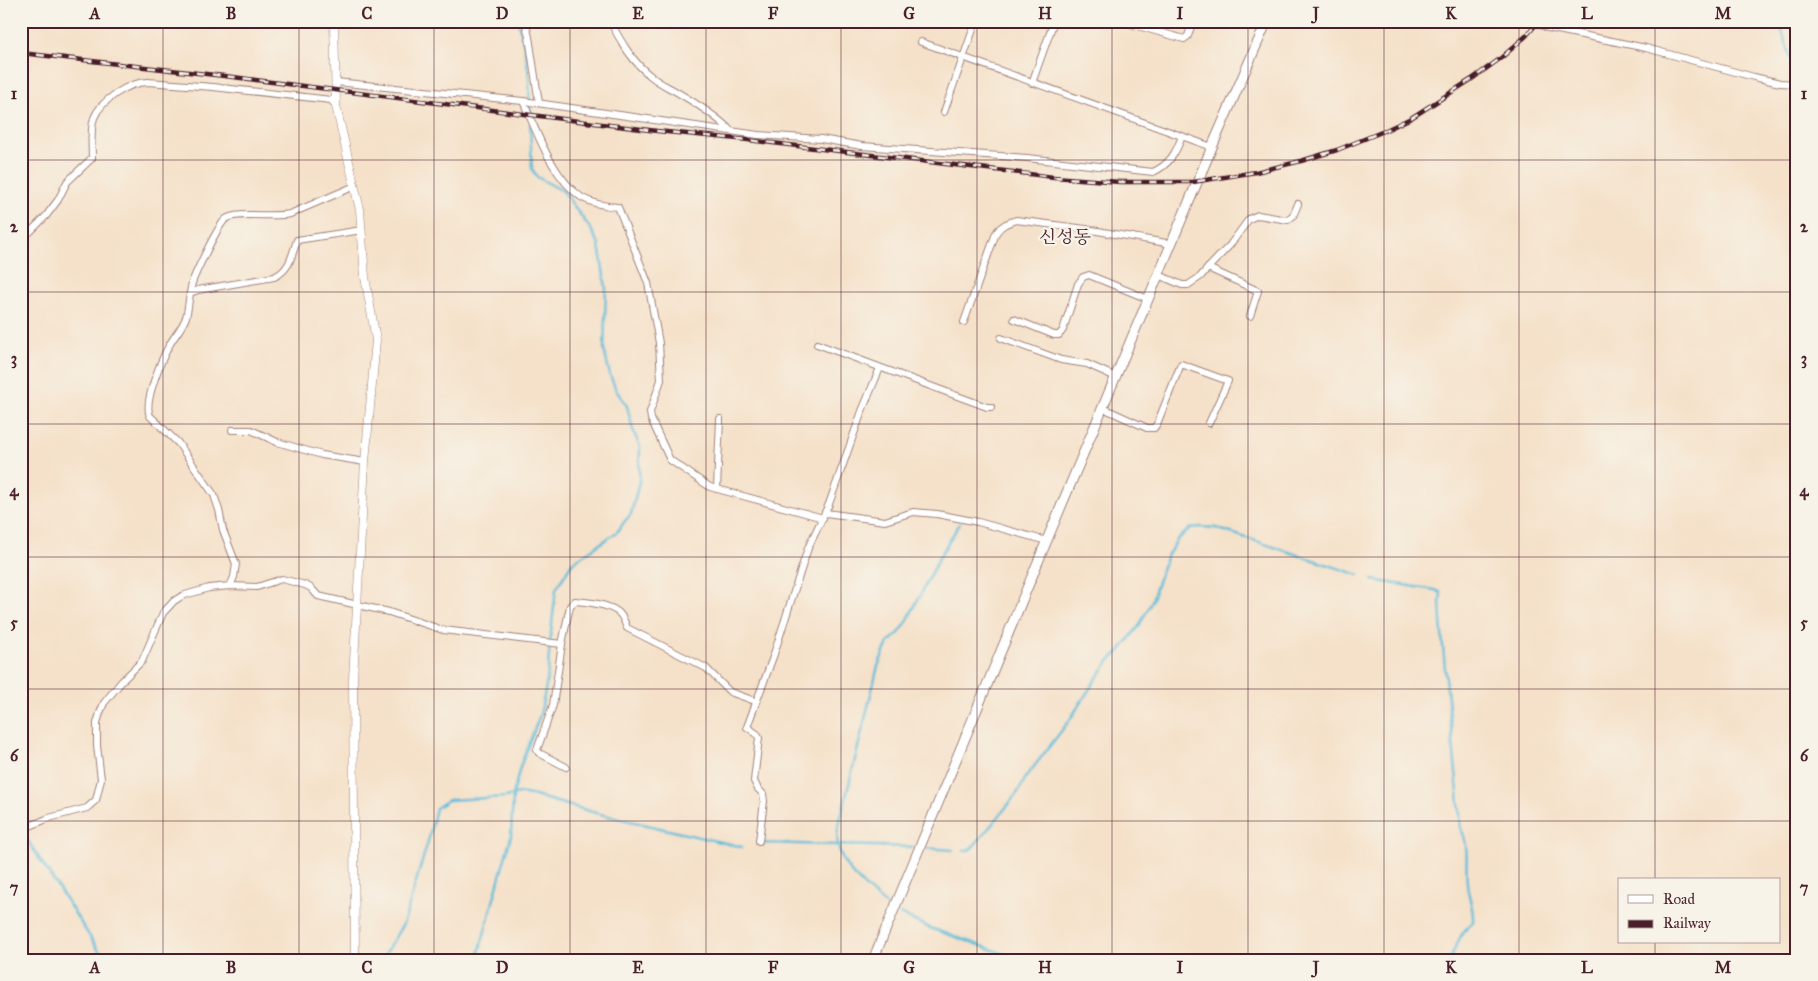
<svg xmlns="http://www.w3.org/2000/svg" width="1818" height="981" font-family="'IM FELL Great Primer','Noto Serif KR',serif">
  <rect width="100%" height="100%" fill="#f7f3e8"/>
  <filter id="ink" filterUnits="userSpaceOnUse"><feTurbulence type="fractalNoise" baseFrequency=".02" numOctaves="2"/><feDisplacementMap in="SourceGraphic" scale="10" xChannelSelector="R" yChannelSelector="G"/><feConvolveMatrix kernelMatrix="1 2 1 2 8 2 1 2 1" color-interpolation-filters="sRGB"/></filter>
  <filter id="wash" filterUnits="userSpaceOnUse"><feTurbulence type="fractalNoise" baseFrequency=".0096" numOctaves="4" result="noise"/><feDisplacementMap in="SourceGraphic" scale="20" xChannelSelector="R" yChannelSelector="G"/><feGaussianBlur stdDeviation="1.12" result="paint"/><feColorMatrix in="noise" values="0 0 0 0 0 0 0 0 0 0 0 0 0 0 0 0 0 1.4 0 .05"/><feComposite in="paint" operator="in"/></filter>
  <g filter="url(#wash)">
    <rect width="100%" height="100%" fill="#f5e1c9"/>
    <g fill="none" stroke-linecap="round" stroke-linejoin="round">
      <g stroke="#5cbcda" stroke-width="2.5">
        <path d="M518 21 526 55 529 75 530 111"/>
        <path d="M1779 21 1797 79"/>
        <path d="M1372 580 1435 590 1440 592 1441 595 1440 601C1443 677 1456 753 1461 829 1470 847 1465 865 1467 883 1468 897 1474 908 1473 922L1463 932 1449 960"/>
        <path d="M24 835 105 960"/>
        <path d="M760 843 913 847"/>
        <path d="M925 848 953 850"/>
        <path d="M964 851 971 849 1000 815 1018 792 1026 777 1069 721 1094 682 1109 661 1120 651 1139 626 1151 603 1166 558 1177 540 1191 528 1200 527 1216 528 1359 575"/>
        <path d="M887 906C864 885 832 864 838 829L878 666 888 643 899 633 905 625 939 558 960 523"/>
        <path d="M900 914 930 928 1022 960"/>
        <path d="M382 960 404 922 429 838 436 808 448 800 506 797 519 793 531 795 604 815 742 847"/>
        <path d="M477 960 511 836 513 795 520 767 540 715 547 681 550 641 556 589 572 563 617 532 625 521 631 514 639 482 640 447 633 430 627 406 616 390 610 375 604 350 606 288 599 245 592 231 563 191 537 177 532 169 530 124"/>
      </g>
    </g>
  </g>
  <g filter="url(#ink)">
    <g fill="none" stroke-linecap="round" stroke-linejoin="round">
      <g stroke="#a0807a" stroke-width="8">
        <g id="minor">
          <path d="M525 21 529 37 539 103"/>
          <path d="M610 21C621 42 633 63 652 77 659 83 668 87 675 91 694 102 714 114 729 129"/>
          <path d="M1120 21 1184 39 1188 36 1193 21"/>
          <path d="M1531 21 1548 28 1646 48 1754 77 1780 83 1797 84"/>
          <path d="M921 42 1212 147"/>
          <path d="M336 82 523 101 758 135 821 139 862 146 1027 158 1153 172C1169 165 1176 153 1182 136"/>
          <path d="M1032 83 1054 21"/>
          <path d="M523 101C537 132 552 177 581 197 592 204 605 206 618 207L648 283 659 343 661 380 650 412 651 419 670 460 710 487 823 518"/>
          <path d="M944 112 976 21"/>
          <path d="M21 238 30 232 46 216 58 200 67 182 92 158C92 146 90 129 94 118 101 100 129 82 148 82L213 87 331 100 336 106"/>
          <path d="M1208 268 1258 291 1250 316"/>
          <path d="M1159 275 1182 285H1188L1200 277 1208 268 1230 245 1249 219 1258 215 1288 220 1293 216 1298 204"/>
          <path d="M190 293 198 290 274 277C290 270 292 255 297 240L362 230"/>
          <path d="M1014 319 1054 335H1059L1063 330 1078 284 1083 277 1089 275 1148 299"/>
          <path d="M964 322 996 233C1001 225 1007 223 1016 220L1086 229 1172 244"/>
          <path d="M1001 338 1061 360 1087 364 1116 377"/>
          <path d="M817 344 987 407H991"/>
          <path d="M1103 408 1147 428H1154L1157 424 1181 364 1228 381 1209 423"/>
          <path d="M232 430H251L277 442 322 455 365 462"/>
          <path d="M717 489 720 419"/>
          <path d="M826 513 885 521 913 512 937 514 978 522 1047 541"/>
          <path d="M230 586 234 577 236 564 223 530 219 510 214 495 178 443 150 416C143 402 162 358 170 344 175 335 183 327 186 317 189 306 189 294 192 283 195 274 219 223 226 219 237 211 274 218 290 214L355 186"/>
          <path d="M566 767 539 753 537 750 553 705 562 644 570 606 575 601C588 602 611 604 620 614 624 618 625 624 627 628L706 668 730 692 755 701"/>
          <path d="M21 833 30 826 49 818 87 808 96 800 101 779 97 746V723L100 713 104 703 122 681 142 661 163 613 174 601 182 596 209 588 230 586 257 587 282 579 305 585 311 588 318 596 389 612 443 630 562 644"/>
          <path d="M759 841 764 801 763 794 758 789 754 781 759 738 757 734 747 727 773 657 808 548 829 504 862 411 880 368"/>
        </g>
      </g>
      <g stroke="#a0807a" stroke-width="9">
        <path id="tertiary" d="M334 21 336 106 360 210 365 277 376 340 365 462 353 679 355 960"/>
      </g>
      <g stroke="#a0807a" stroke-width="11">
        <path id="secondary" d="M873 960 1052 528 1212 147 1267 21"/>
      </g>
      <use href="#minor" stroke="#fff" stroke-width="6"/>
      <use href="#tertiary" stroke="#fff" stroke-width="8"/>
      <use href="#secondary" stroke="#fff" stroke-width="9"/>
      <g stroke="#4a1f2b" stroke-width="4.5">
        <path id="rail" d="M21 53 233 77 657 131 748 140 1054 177 1120 182H1193L1256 172 1301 161 1337 150 1384 131 1411 118 1472 79 1501 58 1526 36 1539 21"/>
      </g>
      <use href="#rail" stroke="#f7f3e8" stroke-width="2.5" stroke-dasharray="8" stroke-linecap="butt"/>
    </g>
  </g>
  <path fill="none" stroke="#4a1f2b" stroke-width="1" stroke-opacity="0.55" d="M163 21V960M299 21V960M434 21V960M570 21V960M706 21V960M841 21V960M977 21V960M1112 21V960M1248 21V960M1384 21V960M1519 21V960M1655 21V880M21 160H1797M21 292H1797M21 424H1797M21 557H1797M21 689H1797M21 821H1797M1655 942V960"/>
  <g text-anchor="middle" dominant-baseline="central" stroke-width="4.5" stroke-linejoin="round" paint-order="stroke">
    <g font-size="18" fill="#4a1f2b" stroke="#f7f3e8">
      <text x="1065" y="237">신성동</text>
    </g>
  </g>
  <rect width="1818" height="981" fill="none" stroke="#f7f3e8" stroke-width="55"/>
  <rect x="1618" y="878" width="162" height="65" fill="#f7f3e8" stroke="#b29e9c"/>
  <rect x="1628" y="895" width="25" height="8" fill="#ffffff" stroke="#b29e9c"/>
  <text x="1663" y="904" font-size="15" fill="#4a1f2b">Road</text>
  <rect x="1628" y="920" width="25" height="8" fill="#4a1f2b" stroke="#b29e9c"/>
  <text x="1663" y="928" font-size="15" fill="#4a1f2b">Railway</text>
  <rect x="28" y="28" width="1762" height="926" fill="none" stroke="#4a1f2b" stroke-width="2"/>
  <g font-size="16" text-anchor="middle" font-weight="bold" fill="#4a1f2b">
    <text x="95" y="19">A</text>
    <text x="231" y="19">B</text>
    <text x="367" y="19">C</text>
    <text x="502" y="19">D</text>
    <text x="638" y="19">E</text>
    <text x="773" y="19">F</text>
    <text x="909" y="19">G</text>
    <text x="1045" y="19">H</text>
    <text x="1180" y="19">I</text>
    <text x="1316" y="19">J</text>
    <text x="1451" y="19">K</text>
    <text x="1587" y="19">L</text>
    <text x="1723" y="19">M</text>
    <text x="14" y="99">1</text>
    <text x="1804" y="99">1</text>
    <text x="14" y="232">2</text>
    <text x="1804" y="232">2</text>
    <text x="14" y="364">3</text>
    <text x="1804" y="364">3</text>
    <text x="14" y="496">4</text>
    <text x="1804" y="496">4</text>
    <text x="14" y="628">5</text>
    <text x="1804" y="628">5</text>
    <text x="14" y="761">6</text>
    <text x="1804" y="761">6</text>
    <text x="14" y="893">7</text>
    <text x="1804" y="893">7</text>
    <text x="95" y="973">A</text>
    <text x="231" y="973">B</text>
    <text x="367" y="973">C</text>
    <text x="502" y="973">D</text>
    <text x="638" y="973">E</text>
    <text x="773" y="973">F</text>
    <text x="909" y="973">G</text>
    <text x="1045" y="973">H</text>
    <text x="1180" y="973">I</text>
    <text x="1316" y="973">J</text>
    <text x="1451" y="973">K</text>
    <text x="1587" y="973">L</text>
    <text x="1723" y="973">M</text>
  </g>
</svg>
